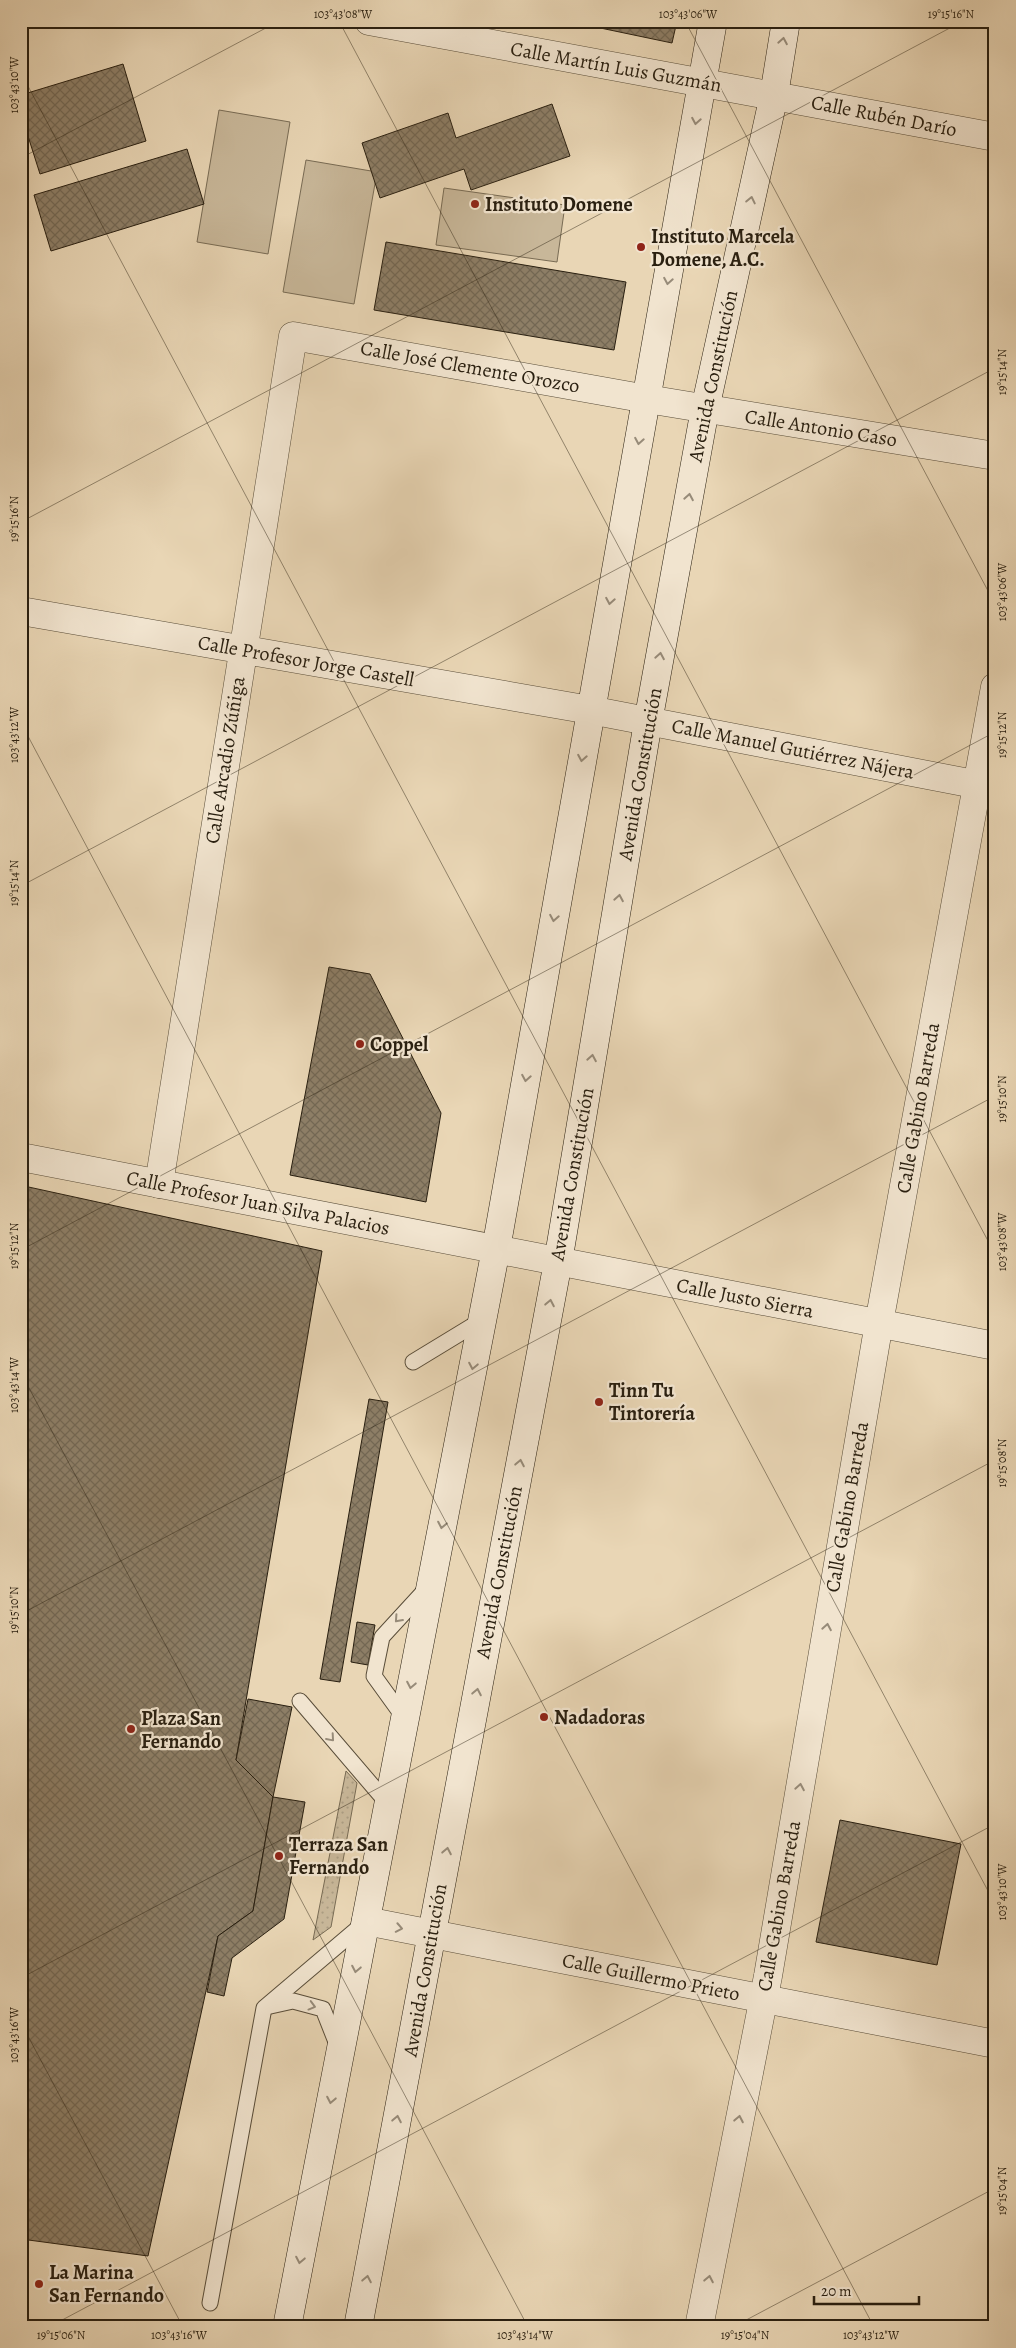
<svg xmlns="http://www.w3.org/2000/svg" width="1016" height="2348" font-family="Alegreya,serif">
  <defs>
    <pattern id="garden-dots" width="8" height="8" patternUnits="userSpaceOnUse" patternTransform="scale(1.25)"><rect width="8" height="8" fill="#c8b799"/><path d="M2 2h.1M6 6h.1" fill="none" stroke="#ac9d83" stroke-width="1.8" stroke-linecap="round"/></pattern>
    <pattern id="building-cross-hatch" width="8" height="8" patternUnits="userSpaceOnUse" patternTransform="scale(1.25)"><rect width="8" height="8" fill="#8d7e66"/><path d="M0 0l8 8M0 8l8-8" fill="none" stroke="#736753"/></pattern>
  </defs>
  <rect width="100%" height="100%" fill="#e9d6b5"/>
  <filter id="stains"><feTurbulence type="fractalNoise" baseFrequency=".004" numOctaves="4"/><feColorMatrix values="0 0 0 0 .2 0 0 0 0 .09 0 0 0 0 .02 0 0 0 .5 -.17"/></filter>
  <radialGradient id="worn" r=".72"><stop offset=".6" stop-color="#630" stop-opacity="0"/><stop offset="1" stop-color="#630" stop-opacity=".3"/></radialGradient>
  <g fill="#c8b799" stroke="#786b54">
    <path d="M219 110 290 122 268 254 197 242Z"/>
    <path d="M306 160 377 172 354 304 283 292Z"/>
    <path d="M444 188 565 205 557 262 436 245Z"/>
  </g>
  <path fill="url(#garden-dots)" stroke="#786b54" d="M346 1771 357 1783 331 1927 313 1940Z"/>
  <g fill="url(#building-cross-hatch)" stroke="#291f10">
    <path d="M567 21H677L672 43Z"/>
    <path d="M123 64 146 141 40 174 21 114V95Z"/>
    <path d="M552 104 570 156 471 190 464 169 380 198 362 143 448 113 456 138Z"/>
    <path d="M187 149 204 204 51 251 34 195Z"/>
    <path d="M386 242 626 282 614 350 374 310Z"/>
    <path d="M329 967 370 974 441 1113 426 1202 290 1175Z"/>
    <path d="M24 1186 322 1251 236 1760 273 1797 253 1911 218 1936 148 2256 21 2239V1188Z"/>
    <path d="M369 1399 388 1402 340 1682 320 1679Z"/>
    <path d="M357 1622 375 1625 368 1665 351 1662Z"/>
    <path d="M248 1699 292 1707 273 1797 236 1760Z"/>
    <path d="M273 1797 305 1802 284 1919 232 1958 224 1996 207 1992 218 1936 253 1911Z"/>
    <path d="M840 1820 961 1844 937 1965 816 1942Z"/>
  </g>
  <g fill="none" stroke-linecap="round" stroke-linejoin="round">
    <g stroke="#594d39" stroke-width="17">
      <g id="lane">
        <path d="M413 1362 482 1320"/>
        <path d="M300 1701 388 1804"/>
        <path d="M405 1719 374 1676 382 1637 427 1588"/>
        <path d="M266 2007 293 2001 323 2009 338 2047"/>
        <path d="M210 2303 264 2008 363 1924"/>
      </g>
    </g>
    <g stroke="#594d39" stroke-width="29">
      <g id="street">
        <path d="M369 21 995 137"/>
        <path d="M21 611 590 710 995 788"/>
        <path d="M21 1157 995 1346"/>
        <path d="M159 1184 293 336 647 399 995 456"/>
        <path d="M366 1921 995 2044"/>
        <path d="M699 2327 768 1976 879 1323 995 687"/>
      </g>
    </g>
    <g stroke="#291f10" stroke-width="29">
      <g id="secondary">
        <path d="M287 2327 496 1249 713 21"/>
        <path d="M358 2327 558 1262 648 722 705 409 774 95 786 21"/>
      </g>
    </g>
    <use href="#lane" stroke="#f1e4cf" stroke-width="15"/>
    <use href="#street" stroke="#f1e4cf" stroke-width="28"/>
    <use href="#secondary" stroke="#f1e4cf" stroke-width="28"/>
  </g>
  <defs><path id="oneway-chevron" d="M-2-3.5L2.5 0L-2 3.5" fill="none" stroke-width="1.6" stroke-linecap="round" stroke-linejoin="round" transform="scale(1.25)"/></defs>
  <g stroke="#978b79">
    <use href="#oneway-chevron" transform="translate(783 41) rotate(-80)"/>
    <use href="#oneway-chevron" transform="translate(696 121) rotate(100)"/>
    <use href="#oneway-chevron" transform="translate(751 200) rotate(-78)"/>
    <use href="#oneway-chevron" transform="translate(668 281) rotate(100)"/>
    <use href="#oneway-chevron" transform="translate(639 441) rotate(100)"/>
    <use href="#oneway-chevron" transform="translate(689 497) rotate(-80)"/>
    <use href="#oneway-chevron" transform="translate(610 601) rotate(100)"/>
    <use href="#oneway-chevron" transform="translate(660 656) rotate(-80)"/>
    <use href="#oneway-chevron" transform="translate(582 758) rotate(100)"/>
    <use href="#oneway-chevron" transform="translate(619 898) rotate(-80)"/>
    <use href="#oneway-chevron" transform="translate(554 918) rotate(100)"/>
    <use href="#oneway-chevron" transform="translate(592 1058) rotate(-80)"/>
    <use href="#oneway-chevron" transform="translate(526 1078) rotate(100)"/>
    <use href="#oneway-chevron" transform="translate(550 1303) rotate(-79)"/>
    <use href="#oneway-chevron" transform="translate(473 1366) rotate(101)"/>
    <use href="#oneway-chevron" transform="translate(520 1463) rotate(-79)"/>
    <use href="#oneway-chevron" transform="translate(442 1525) rotate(101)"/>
    <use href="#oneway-chevron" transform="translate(398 1619) rotate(132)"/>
    <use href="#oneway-chevron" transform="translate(827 1627) rotate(-80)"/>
    <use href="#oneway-chevron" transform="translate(411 1685) rotate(101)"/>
    <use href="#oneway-chevron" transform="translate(477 1692) rotate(-79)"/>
    <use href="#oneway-chevron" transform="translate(331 1738) rotate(49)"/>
    <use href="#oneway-chevron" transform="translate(800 1787) rotate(-80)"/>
    <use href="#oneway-chevron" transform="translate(447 1851) rotate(-79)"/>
    <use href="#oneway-chevron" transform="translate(399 1928) rotate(11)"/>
    <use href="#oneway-chevron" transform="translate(356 1969) rotate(101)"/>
    <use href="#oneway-chevron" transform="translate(312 2006) rotate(15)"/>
    <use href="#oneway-chevron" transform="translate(331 2100) rotate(101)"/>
    <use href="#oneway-chevron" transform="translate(397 2119) rotate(-79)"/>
    <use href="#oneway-chevron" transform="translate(739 2119) rotate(-79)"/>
    <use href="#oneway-chevron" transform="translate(300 2260) rotate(101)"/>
    <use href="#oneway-chevron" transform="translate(367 2279) rotate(-79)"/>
    <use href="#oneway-chevron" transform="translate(709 2279) rotate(-79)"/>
  </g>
  <path fill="none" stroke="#291f10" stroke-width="1" stroke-opacity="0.45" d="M339 21 995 1254M685 21 995 604M21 73 995 1904M21 158 279 21M21 522 963 21M21 723 874 2327M21 886 995 368M21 1250 995 732M21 1373 528 2327M21 1614 995 1096M21 1978 995 1460M21 2023 183 2327M49 2327 995 1824M733 2327 995 2188"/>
  <g fill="#8f2418" stroke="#f1e4cf" stroke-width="2">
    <circle cx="475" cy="204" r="5"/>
    <circle cx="641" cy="247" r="5"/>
    <circle cx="360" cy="1044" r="5"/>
    <circle cx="599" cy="1402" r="5"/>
    <circle cx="544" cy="1717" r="5"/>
    <circle cx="131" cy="1729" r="5"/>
    <circle cx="279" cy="1856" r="5"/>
    <circle cx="39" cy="2284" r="5"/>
  </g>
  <g text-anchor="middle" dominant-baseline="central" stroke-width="4.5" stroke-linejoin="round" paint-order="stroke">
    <g font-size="20" fill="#291f10" stroke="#f1e4cf">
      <text transform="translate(616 67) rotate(10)">Calle Martín Luis Guzmán</text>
      <text transform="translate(884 116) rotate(11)">Calle Rubén Darío</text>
      <text transform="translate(470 367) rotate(10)">Calle José Clemente Orozco</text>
      <text transform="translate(713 376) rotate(-78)">Avenida Constitución</text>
      <text transform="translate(821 428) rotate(9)">Calle Antonio Caso</text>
      <text transform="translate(306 661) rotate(10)">Calle Profesor Jorge Castell</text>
      <text transform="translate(793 749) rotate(11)">Calle Manuel Gutiérrez Nájera</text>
      <text transform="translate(225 760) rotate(-81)">Calle Arcadio Zúñiga</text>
      <text transform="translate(640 774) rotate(-80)">Avenida Constitución</text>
      <text transform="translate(918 1108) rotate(-80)">Calle Gabino Barreda</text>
      <text transform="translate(572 1174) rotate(-80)">Avenida Constitución</text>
      <text transform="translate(258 1203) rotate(11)">Calle Profesor Juan Silva Palacios</text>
      <text transform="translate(745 1298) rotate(11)">Calle Justo Sierra</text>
      <text transform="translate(847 1507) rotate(-80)">Calle Gabino Barreda</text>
      <text transform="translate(499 1572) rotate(-79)">Avenida Constitución</text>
      <text transform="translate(779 1906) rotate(-80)">Calle Gabino Barreda</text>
      <text transform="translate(425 1970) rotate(-80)">Avenida Constitución</text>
      <text transform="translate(651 1977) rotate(11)">Calle Guillermo Prieto</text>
    </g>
    <g font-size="20" font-weight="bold" fill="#291f10" stroke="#f1e4cf" text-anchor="start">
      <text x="485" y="204">Instituto Domene</text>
      <text x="651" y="236">Instituto Marcela<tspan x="651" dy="23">Domene, A.C.</tspan></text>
      <text x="370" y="1044">Coppel</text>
      <text x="609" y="1390">Tinn Tu<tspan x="609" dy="23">Tintorería</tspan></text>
      <text x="554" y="1717">Nadadoras</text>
      <text x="141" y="1718">Plaza San<tspan x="141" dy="23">Fernando</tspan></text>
      <text x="289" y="1844">Terraza San<tspan x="289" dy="23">Fernando</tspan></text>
      <text x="49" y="2272">La Marina<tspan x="49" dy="23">San Fernando</tspan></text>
    </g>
  </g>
  <rect width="1016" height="2348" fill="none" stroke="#e9d6b5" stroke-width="55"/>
  <path d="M814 2296v8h105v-8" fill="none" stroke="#291f10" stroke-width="2.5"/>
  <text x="821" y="2296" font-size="15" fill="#291f10" stroke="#f1e4cf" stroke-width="4" paint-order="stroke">20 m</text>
  <rect x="28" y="28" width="960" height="2292" fill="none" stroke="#291f10" stroke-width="2"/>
  <g font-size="12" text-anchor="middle" fill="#291f10">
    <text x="343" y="18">103°43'08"W</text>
    <text x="688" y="18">103°43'06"W</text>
    <text x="951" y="18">19°15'16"N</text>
    <text transform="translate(14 85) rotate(-90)" y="4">103°43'10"W</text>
    <text transform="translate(1002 372) rotate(-90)" y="4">19°15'14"N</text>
    <text transform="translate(14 519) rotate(-90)" y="4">19°15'16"N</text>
    <text transform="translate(1002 592) rotate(-90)" y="4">103°43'06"W</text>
    <text transform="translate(14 735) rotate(-90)" y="4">103°43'12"W</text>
    <text transform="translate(1002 735) rotate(-90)" y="4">19°15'12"N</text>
    <text transform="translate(14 883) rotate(-90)" y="4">19°15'14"N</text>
    <text transform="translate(1002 1099) rotate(-90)" y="4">19°15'10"N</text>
    <text transform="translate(1002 1242) rotate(-90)" y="4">103°43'08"W</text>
    <text transform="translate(14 1246) rotate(-90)" y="4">19°15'12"N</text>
    <text transform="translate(14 1385) rotate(-90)" y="4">103°43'14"W</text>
    <text transform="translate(1002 1463) rotate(-90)" y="4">19°15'08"N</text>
    <text transform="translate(14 1610) rotate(-90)" y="4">19°15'10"N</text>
    <text transform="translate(1002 1892) rotate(-90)" y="4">103°43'10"W</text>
    <text transform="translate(14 2035) rotate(-90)" y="4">103°43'16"W</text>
    <text transform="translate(1002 2191) rotate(-90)" y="4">19°15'04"N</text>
    <text x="61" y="2339">19°15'06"N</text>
    <text x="179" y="2339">103°43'16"W</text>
    <text x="525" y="2339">103°43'14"W</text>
    <text x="745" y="2339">19°15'04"N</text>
    <text x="871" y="2339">103°43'12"W</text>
  </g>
  <rect width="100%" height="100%" filter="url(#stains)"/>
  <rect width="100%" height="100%" fill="url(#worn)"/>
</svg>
